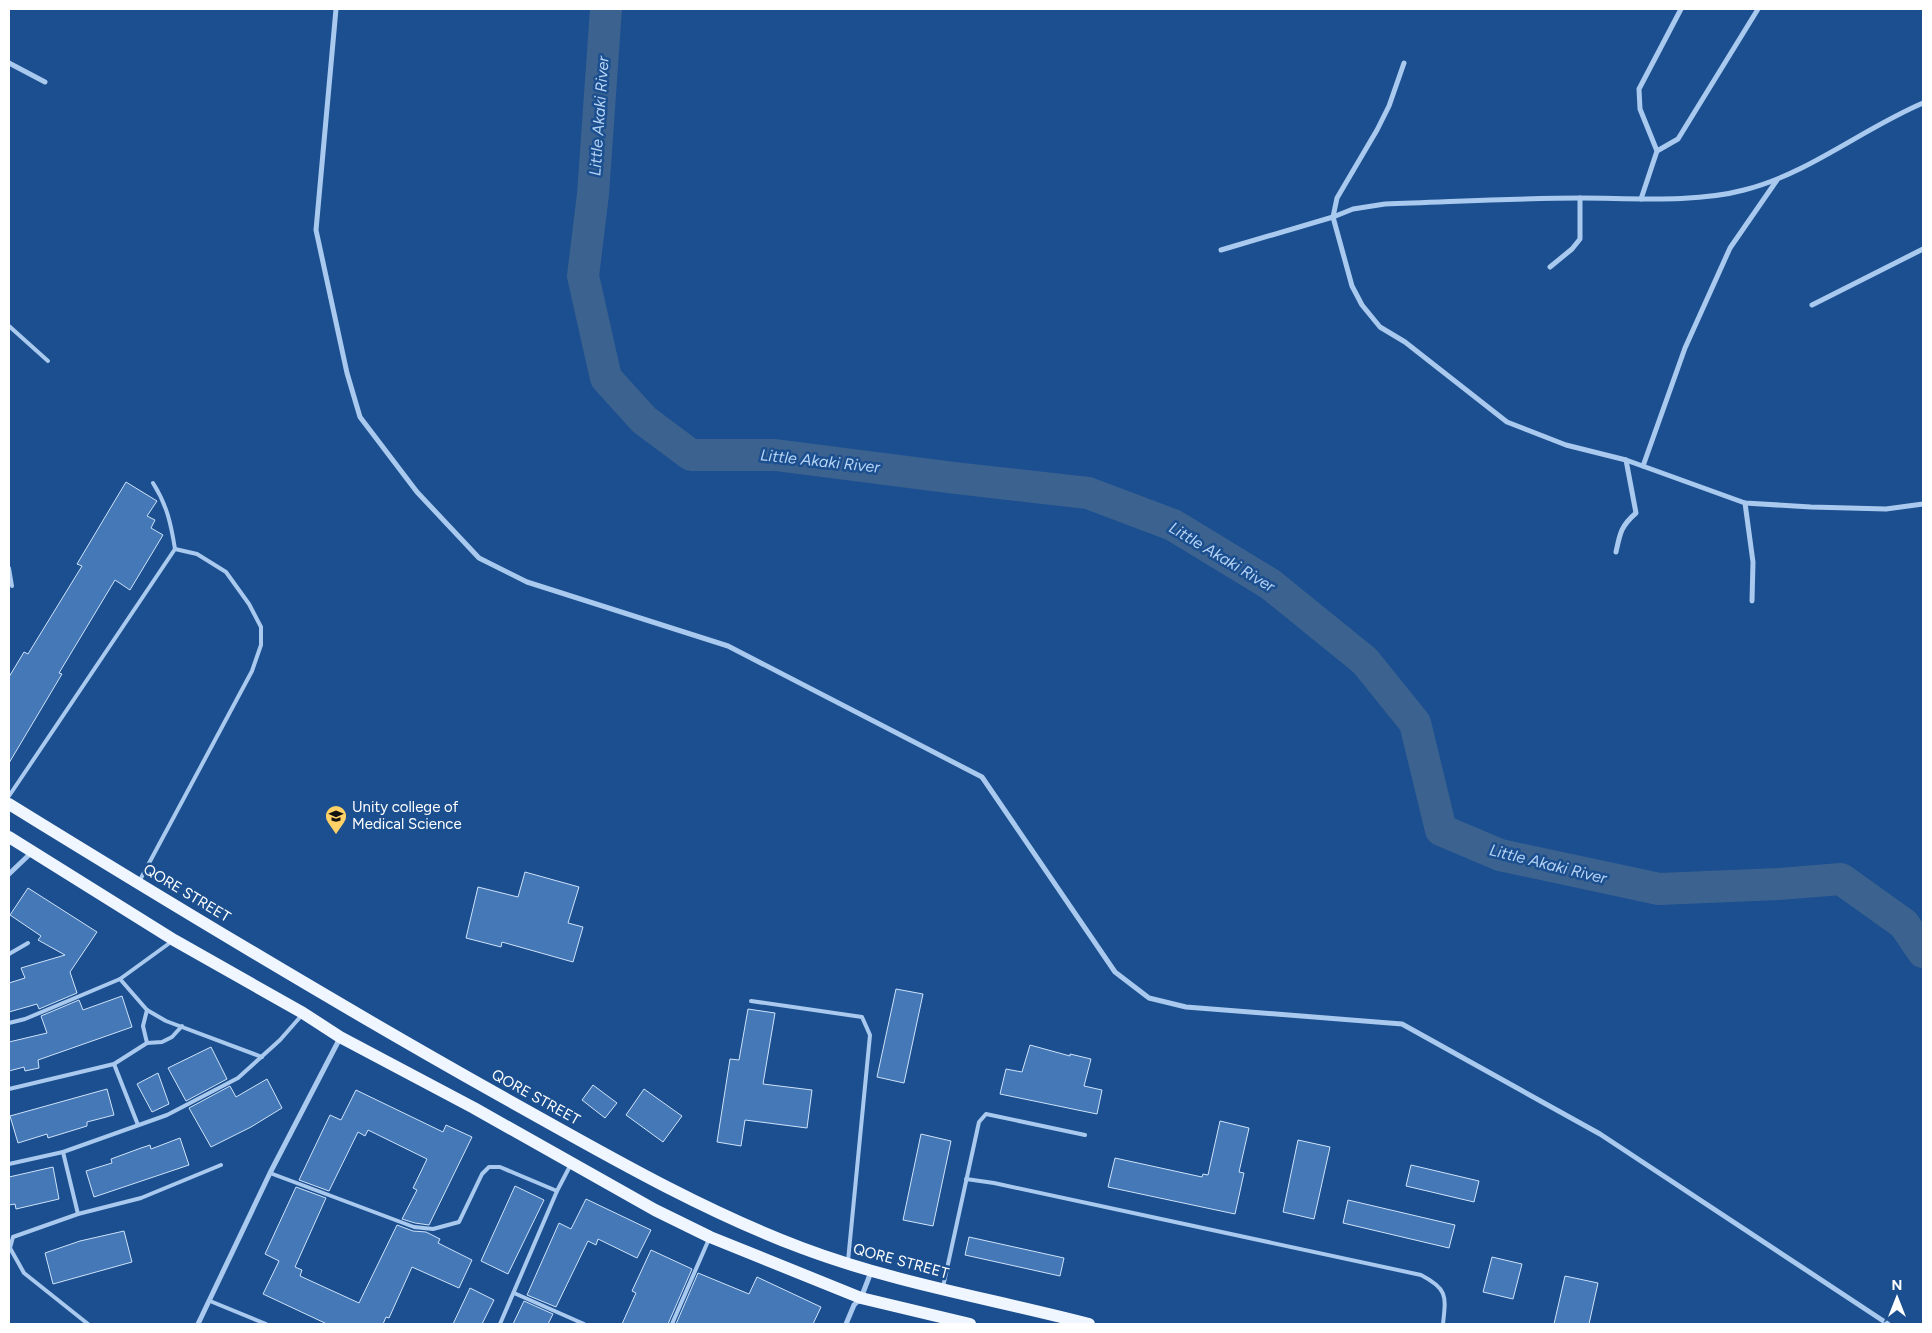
<svg xmlns="http://www.w3.org/2000/svg" width="1932" height="1333" font-family="Figtree,sans-serif">
  <rect width="100%" height="100%" fill="#1b4f8f"/>
  <g fill="none" stroke-linecap="round" stroke-linejoin="round">
    <path stroke="#3c6290" stroke-width="32" d="M606 9 593 194 583 276 606 378 644 420 691 455H775L955 478 1088 493 1173 525 1270 584 1365 661 1415 723 1441 830 1500 855 1659 889 1778 884 1841 879 1904 924 1923 952"/>
  </g>
  <g fill="#4478b7" stroke="#cfe3fa">
    <path d="M126 482 157 501 147 516 155 520 151 528 163 535 130 590 115 580 59 673 62 674 9 763V677L24 652 28 654 82 566 77 564Z"/>
    <path d="M525 872 579 887 568 923 583 927 573 962 502 942 501 947 466 938 478 887 518 897Z"/>
    <path d="M28 888 97 932 70 972 77 993 39 1009 37 1004 9 1012V983L25 978 21 968 65 955 38 940 41 936 10 915Z"/>
    <path d="M896 989 923 994 904 1083 877 1077Z"/>
    <path d="M122 996 132 1027 38 1060 39 1068 25 1071 24 1067 9 1071V1042L47 1033 41 1016 79 1000 83 1010Z"/>
    <path d="M748 1009 775 1013 763 1084 812 1090 807 1128 745 1120 741 1146 717 1142 730 1059 739 1060Z"/>
    <path d="M1030 1045 1070 1056V1054L1091 1059 1084 1086 1102 1090 1097 1114 1000 1094 1006 1069 1022 1072Z"/>
    <path d="M211 1047 227 1079 186 1101 168 1068Z"/>
    <path d="M158 1073 169 1104 152 1112 137 1084Z"/>
    <path d="M267 1079 282 1108 251 1127 211 1147 189 1108 230 1086 236 1097Z"/>
    <path d="M593 1085 617 1103 605 1118 582 1100Z"/>
    <path d="M107 1089 114 1115 87 1122V1126L48 1138 47 1134 18 1143 10 1116Z"/>
    <path d="M644 1089 682 1116 663 1142 626 1115Z"/>
    <path d="M356 1090 443 1132 446 1125 472 1137 429 1225 415 1223 402 1219 417 1190 413 1188 427 1159 368 1130 365 1136 358 1132 329 1191 299 1180 330 1115 341 1120Z"/>
    <path d="M1220 1121 1249 1128 1239 1172 1244 1173 1235 1214 1108 1187 1115 1158 1202 1177 1203 1174 1208 1175Z"/>
    <path d="M921 1134 951 1141 933 1226 903 1220Z"/>
    <path d="M180 1138 189 1165 94 1197 86 1171 112 1163 111 1159 141 1148 150 1145 151 1149Z"/>
    <path d="M1298 1140 1330 1147 1314 1219 1283 1212Z"/>
    <path d="M1411 1165 1479 1181 1474 1202 1406 1186Z"/>
    <path d="M53 1167 59 1199 16 1209 15 1204 9 1205V1177Z"/>
    <path d="M515 1186 544 1200 508 1274 481 1261Z"/>
    <path d="M296 1187 326 1198 295 1267 302 1270 300 1276 359 1303 397 1225 413 1231 426 1232 440 1239 438 1243 472 1260 459 1288 412 1267 389 1318 386 1317 383 1324H327L263 1294 279 1261 265 1254Z"/>
    <path d="M586 1199 651 1230 637 1258 598 1239 596 1245 588 1241 556 1307 527 1295 559 1223 571 1229Z"/>
    <path d="M1348 1200 1455 1225 1449 1248 1343 1223Z"/>
    <path d="M124 1231 132 1262 53 1284 45 1253 80 1241Z"/>
    <path d="M969 1237 1064 1258 1060 1276 965 1255Z"/>
    <path d="M651 1250 692 1269 668 1324H622L636 1293 632 1291Z"/>
    <path d="M1492 1257 1522 1264 1513 1299 1483 1292Z"/>
    <path d="M698 1273 749 1294 757 1277 821 1307 813 1324H676Z"/>
    <path d="M1565 1276 1598 1283 1589 1324H1554Z"/>
    <path d="M470 1288 494 1300 482 1324H453Z"/>
    <path d="M524 1301 553 1314 548 1324H513Z"/>
  </g>
  <g fill="none" stroke-linecap="round" stroke-linejoin="round">
    <g stroke="#a9c9ee" stroke-width="4">
      <path d="M9 326 48 361"/>
      <path d="M9 568 12 586"/>
      <path d="M9 796 175 549C171 524 167 505 153 483"/>
      <path d="M140 880 252 671 261 645V627L249 604 226 572 197 554 175 549"/>
      <path d="M9 954 28 943"/>
      <path d="M120 979 147 1010 166 1021 262 1057"/>
      <path d="M751 1001 862 1017 870 1035 848 1261"/>
      <path d="M147 1010 143 1026 147 1043"/>
      <path d="M9 1023 25 1019 120 979 171 942"/>
      <path d="M114 1064 138 1125"/>
      <path d="M9 1089 114 1064 147 1043 162 1042 172 1037 182 1026"/>
      <path d="M63 1152 78 1214"/>
      <path d="M9 1164 63 1152 167 1115 238 1078 280 1040 302 1015"/>
      <path d="M270 1173 414 1227 433 1229 459 1222 482 1174 489 1167H500L557 1191"/>
      <path d="M966 1179 994 1183 1421 1275C1448 1289 1446 1296 1443 1324"/>
      <path d="M943 1287 979 1122 986 1114 1085 1135"/>
      <path d="M514 1293 584 1324"/>
      <path d="M210 1301 266 1324"/>
      <path d="M88 1324 24 1273 10 1248 13 1237 78 1214 141 1198 221 1165"/>
      <path d="M500 1324 557 1191 570 1166"/>
      <path d="M672 1324 709 1239"/>
    </g>
    <g stroke="#a9c9ee" stroke-width="5">
      <path d="M336 9 316 230 347 373 360 417 417 492 479 558 527 582 728 646 982 777 1115 972 1149 998 1186 1007 1402 1024 1600 1134 1888 1324"/>
      <path d="M9 63 45 82"/>
      <path d="M1404 63 1389 106 1377 130 1337 198 1333 217 1352 286 1362 305 1380 327 1405 342 1507 422 1566 445 1626 460 1745 503 1811 507 1886 509 1923 504"/>
      <path d="M1657 151 1678 139 1758 9"/>
      <path d="M1641 199 1657 151 1640 109 1639 89 1681 9"/>
      <path d="M1221 250 1333 217 1353 209 1385 204C1450 202 1516 198 1581 198 1631 198 1696 203 1744 190 1808 174 1862 129 1923 103"/>
      <path d="M1550 267 1572 249 1580 239V198"/>
      <path d="M1812 305 1923 249"/>
      <path d="M1643 466 1685 348 1730 248 1777 180"/>
      <path d="M1745 503 1753 562 1752 601"/>
      <path d="M1616 552C1620 533 1621 526 1636 513L1626 460"/>
      <path d="M9 874 32 852"/>
      <path d="M198 1324 270 1173 340 1038"/>
      <path d="M846 1324 854 1305 861 1298 871 1272"/>
    </g>
    <g stroke="#f0f6ff" stroke-width="12">
      <path d="M9 804C171 904 333 1002 499 1095 598 1150 696 1208 802 1248 895 1283 993 1299 1089 1324"/>
      <path d="M9 837 174 940 303 1013 340 1037 474 1108 655 1210 710 1237 861 1298 970 1324"/>
    </g>
  </g>
  <defs>
    <g id="university-pin" transform="scale(1.125)"><path d="M0 17L-7.5 6A9.5 9.5 0 1 1 7.5 6Z" fill="#ffd166" stroke="#1b4f8f"/><path d="M0-5L7-2L0 1L-7-2ZM-4 1L0 2.5L4 1V4Q0 6-4 4Z" fill="#111"/></g>
  </defs>
  <g fill-rule="evenodd">
    <use href="#university-pin" x="336" y="816"/>
  </g>
  <g text-anchor="middle" dominant-baseline="central" stroke-width="5" stroke-linejoin="round" paint-order="stroke">
    <g font-size="15" fill="#fff" stroke="#1b4f8f" text-anchor="start">
      <text x="352" y="807">Unity college of<tspan x="352" dy="17">Medical Science</tspan></text>
    </g>
    <g font-size="15" fill="#fff" stroke="#1b4f8f">
      <text transform="translate(187 893) rotate(31)">QORE STREET</text>
      <text transform="translate(536 1097) rotate(29)">QORE STREET</text>
      <text transform="translate(901 1261) rotate(15)">QORE STREET</text>
    </g>
    <g font-size="16" font-style="italic" fill="#b5d3f5" stroke="#1b4f8f">
      <text transform="translate(599 116) rotate(-86)">Little Akaki River</text>
      <text transform="translate(820 461) rotate(6)">Little Akaki River</text>
      <text transform="translate(1222 557) rotate(31)">Little Akaki River</text>
      <text transform="translate(1548 864) rotate(14)">Little Akaki River</text>
    </g>
  </g>
  <rect width="1932" height="1333" fill="none" stroke="#ffffff" stroke-width="20"/>
  <g transform="translate(1897 1298)" stroke="#1b4f8f" stroke-width="4" paint-order="stroke">
  <path d="M0-4L9 19L0 12L-9 19Z" fill="#ffffff"/>
  <text y="-8" font-size="14" font-weight="bold" text-anchor="middle" fill="#ffffff">N</text>
  </g>
</svg>
